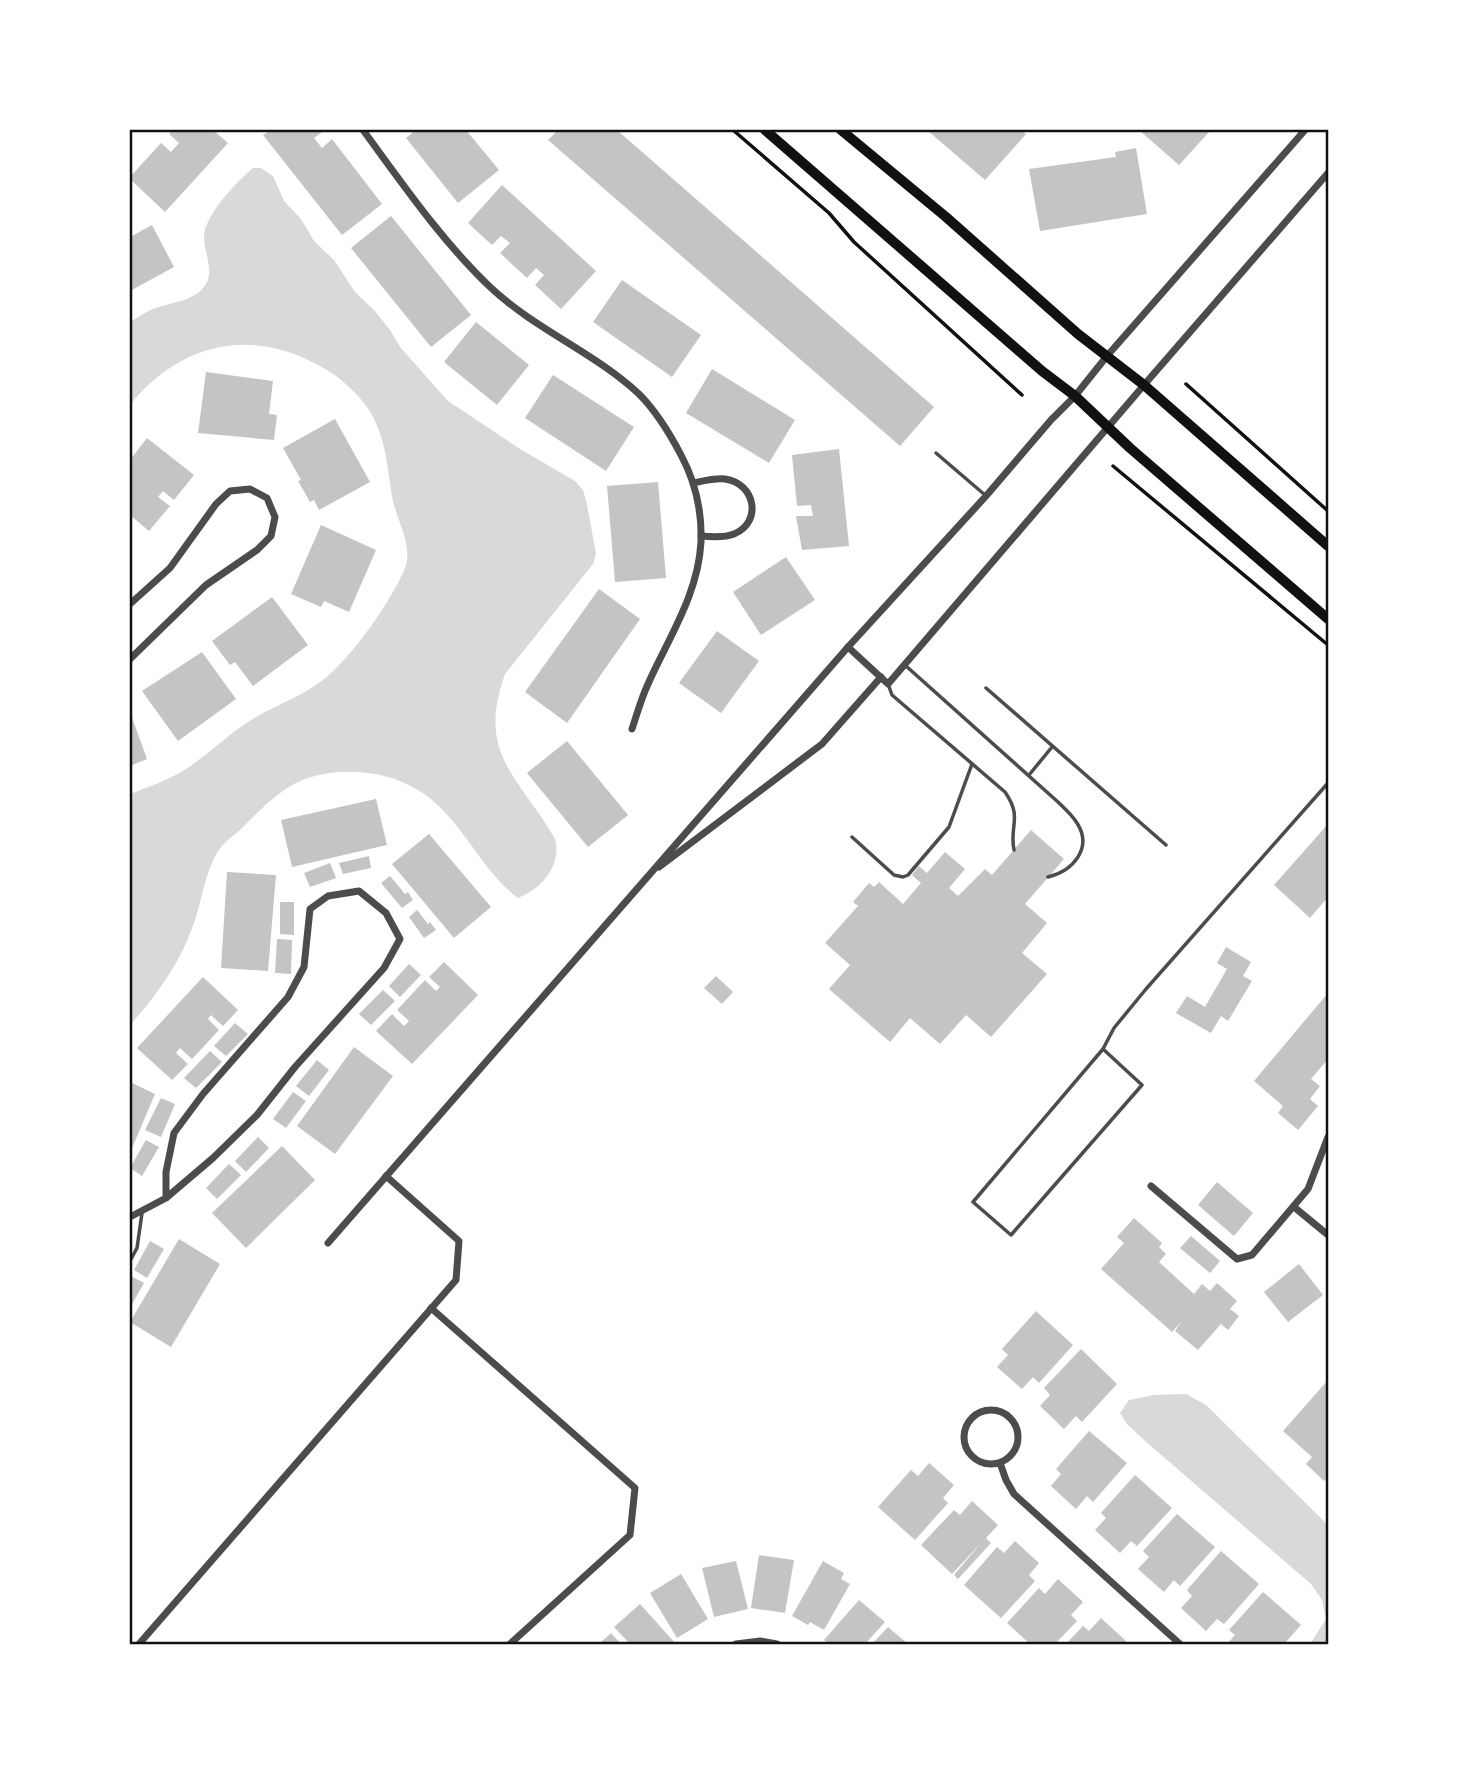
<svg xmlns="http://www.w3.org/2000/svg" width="1458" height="1774" font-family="'PT Sans',sans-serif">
  <rect width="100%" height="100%" fill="#fff"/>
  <g fill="#d9d9d9">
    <path d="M253 168H261L273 176 284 201 301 219 314 241 334 260 355 292 375 311 390 330 400 347 448 401 520 449 575 481 583 490 587 504 596 554 593 564 505 674C476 755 519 776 555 839 562 865 542 889 518 898 479 869 461 816 418 790 387 771 346 767 311 777 285 784 262 808 243 827 234 836 223 842 217 853 205 873 202 900 194 923 180 963 158 994 130 1025V794C148 787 166 781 183 771 207 756 227 735 251 720 272 707 295 699 316 685 347 665 391 602 405 568 413 546 398 523 393 501 387 470 387 438 369 410 356 391 338 375 318 365 249 327 179 344 130 405V322C137 318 145 312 153 309 170 302 195 302 206 284 214 270 204 252 204 237 204 216 237 181 253 168Z"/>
    <path d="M1186 1394 1206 1405 1328 1525V1644H1310L1326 1619 1322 1600 1311 1584 1145 1441 1127 1424 1120 1413 1129 1400 1154 1395Z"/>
  </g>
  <g fill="#c4c4c4">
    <path d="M173 130H213L228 143 165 212 130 179V177L161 143 171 152 179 143 169 134Z"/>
    <path d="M271 130H325L314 138 322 148 332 139 382 204 342 235 263 135Z"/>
    <path d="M416 130H466L499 170 458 203 406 138Z"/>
    <path d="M558 130H617L934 407 900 446 548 140Z"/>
    <path d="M927 130H1021L1026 134 985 180Z"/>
    <path d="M1139 130H1211L1179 165Z"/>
    <path d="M1136 148 1147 214 1040 231 1029 169 1116 157 1115 152Z"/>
    <path d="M502 185 596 271 561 309 535 285 544 275 536 268 527 278 500 253 510 243 501 236 492 245 468 223Z"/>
    <path d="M391 216 471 315 431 347 351 248Z"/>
    <path d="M152 225 174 267 130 291V237Z"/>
    <path d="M622 280 701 335 672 377 593 322Z"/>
    <path d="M476 322 529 365 497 405 444 362Z"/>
    <path d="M712 369 795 420 769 463 686 413Z"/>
    <path d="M206 372 273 381 269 414 277 415 274 440 198 433Z"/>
    <path d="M553 375 634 427 606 471 525 418Z"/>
    <path d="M335 419 370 482 319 510 314 500 310 502 298 481 301 480 283 448Z"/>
    <path d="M147 438 194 475 174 500 163 491 158 497 170 506 149 531 130 515V460Z"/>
    <path d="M839 449 849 546 802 550 796 516H813L811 505 797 506 792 455Z"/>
    <path d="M658 482 666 578 615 582 607 486Z"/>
    <path d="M321 525 376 550 349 612 324 601 321 607 291 594Z"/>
    <path d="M786 557 815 600 761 635 733 592Z"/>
    <path d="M599 589 640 619 567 723 525 692Z"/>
    <path d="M272 597 308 645 253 686 235 662 230 665 212 641Z"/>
    <path d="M717 631 759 661 721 713 679 683Z"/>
    <path d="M202 652 236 699 178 741 142 691Z"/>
    <path d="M130 712 147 759 130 766Z"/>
    <path d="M567 741 628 815 588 847 527 773Z"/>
    <path d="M376 799 387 845 292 867 281 820Z"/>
    <path d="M1328 824V897L1310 918 1274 885Z"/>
    <path d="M1031 830 1064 859 1025 904 1047 923 1022 953 1047 974 991 1037 966 1015 940 1044 910 1018 890 1042 829 989 850 965 825 943 858 906 853 902 869 883 874 887 879 882 903 904 921 883 912 875 919 866 927 873 945 852 965 869 949 888 958 896 985 869 992 875Z"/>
    <path d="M429 834 491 907 454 938 392 864Z"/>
    <path d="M369 856 371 868 343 874 339 863Z"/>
    <path d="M330 863 336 878 310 887 304 873Z"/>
    <path d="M227 872 276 875 268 971 221 968Z"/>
    <path d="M390 876 405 894 408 892 413 900 402 908 381 883Z"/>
    <path d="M280 902H294V935L280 934Z"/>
    <path d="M417 910 428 924 430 922 436 930 424 938 409 917Z"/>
    <path d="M277 939 292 940 291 974 275 973Z"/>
    <path d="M1226 947 1251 962 1243 976 1252 981 1228 1021 1221 1016 1211 1033 1176 1013 1187 996 1205 1007 1227 969 1217 963Z"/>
    <path d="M444 962 478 995 412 1064 376 1031 392 1014 404 1026 409 1021 397 1010 425 980 436 991 440 987 429 977Z"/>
    <path d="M409 964 421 975 400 997 389 986Z"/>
    <path d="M716 976 733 992 722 1004 704 988Z"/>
    <path d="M203 977 238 1010 223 1026 211 1015 208 1019 219 1030 192 1059 180 1048 176 1053 188 1064 172 1080 137 1048Z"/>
    <path d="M383 990 395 1001 371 1025 359 1014Z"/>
    <path d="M1328 993V1059L1311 1079 1320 1086 1310 1099 1318 1106 1298 1130 1278 1113 1283 1106 1254 1081Z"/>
    <path d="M235 1023 248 1034 226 1056 214 1046Z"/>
    <path d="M354 1047 393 1076 335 1154 297 1126Z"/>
    <path d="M210 1051 222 1062 196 1088 184 1078Z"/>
    <path d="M317 1060 329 1070 309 1096 296 1086Z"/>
    <path d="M130 1082 155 1094 130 1153Z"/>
    <path d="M293 1092 306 1101 286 1128 273 1119Z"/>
    <path d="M161 1098 175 1104 161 1137 145 1130Z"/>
    <path d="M258 1137 269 1148 246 1172 235 1161Z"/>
    <path d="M146 1140 159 1147 142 1176 130 1168Z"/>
    <path d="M282 1146 315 1180 246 1248 212 1213Z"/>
    <path d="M229 1164 241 1175 217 1199 206 1188Z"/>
    <path d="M1217 1182 1253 1213 1234 1236 1198 1205Z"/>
    <path d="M1134 1218 1162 1243 1159 1247 1166 1254 1159 1262 1194 1294 1202 1284 1210 1291 1217 1283 1237 1301 1230 1309 1239 1316 1228 1330 1221 1324 1198 1350 1175 1331 1181 1322 1172 1332 1101 1269 1124 1243 1117 1237Z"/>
    <path d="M1191 1236 1220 1261 1210 1273 1180 1248Z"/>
    <path d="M179 1239 220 1264 171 1347 130 1322Z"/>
    <path d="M150 1241 164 1249 147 1278 134 1270Z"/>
    <path d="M1299 1264 1323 1295 1288 1322 1264 1292Z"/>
    <path d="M131 1276 144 1283 130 1308V1279Z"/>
    <path d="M1036 1311 1073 1345 1039 1383 1033 1377 1022 1389 997 1367 1008 1355 1002 1349Z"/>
    <path d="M1081 1349 1117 1384 1082 1422 1076 1416 1064 1429 1040 1406 1050 1395 1044 1388Z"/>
    <path d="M1328 1380V1477L1324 1481 1306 1464 1312 1457 1283 1431Z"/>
    <path d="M1089 1431 1127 1463 1093 1502 1087 1496 1076 1509 1051 1486 1061 1474 1056 1469Z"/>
    <path d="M929 1463 954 1485 943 1498 948 1503 915 1540 878 1507 911 1470 918 1476Z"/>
    <path d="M1135 1475 1172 1508 1137 1546 1131 1541 1120 1553 1095 1530 1106 1518 1101 1513Z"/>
    <path d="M972 1501 998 1525 986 1538 991 1543 958 1579 954 1575 982 1542 952 1574 921 1545 954 1510 960 1515Z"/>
    <path d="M1177 1514 1215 1547 1180 1586 1174 1580 1164 1592 1138 1569 1149 1557 1143 1551Z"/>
    <path d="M1015 1541 1039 1563 1029 1575 1035 1581 1001 1618 964 1585 997 1547 1004 1553Z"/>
    <path d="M1221 1551 1259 1584 1224 1624 1217 1619 1206 1631 1181 1608 1192 1596 1187 1590Z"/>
    <path d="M759 1555 794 1560 785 1613 751 1608Z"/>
    <path d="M736 1561 748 1609 714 1617 702 1568Z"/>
    <path d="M823 1561 844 1573 841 1579 850 1584 824 1630 810 1622 808 1625 792 1616Z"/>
    <path d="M681 1574 708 1619 677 1638 650 1593Z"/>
    <path d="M1058 1579 1083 1602 1071 1615 1077 1621 1055 1644H1030L1007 1623 1039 1588 1045 1594Z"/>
    <path d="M1263 1592 1301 1625 1284 1644H1227L1235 1635 1229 1630Z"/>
    <path d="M859 1600 885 1622 865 1644H829L824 1640Z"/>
    <path d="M640 1604 676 1644H630L614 1627Z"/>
    <path d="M1101 1618 1126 1641 1123 1644H1066L1083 1626 1089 1631Z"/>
    <path d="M888 1627 908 1644H872Z"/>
    <path d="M611 1633 621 1644H599Z"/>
  </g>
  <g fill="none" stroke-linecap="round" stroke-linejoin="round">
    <g stroke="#111" stroke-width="3.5">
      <path d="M733 130 829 213 854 242 1022 395"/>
      <path d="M1186 384 1328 511"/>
      <path d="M1113 466 1328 645"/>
    </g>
    <g stroke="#4c4c4c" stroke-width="3.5">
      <path d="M936 453 985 495"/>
      <path d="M906 666 1058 802C1064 808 1072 815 1077 823 1093 848 1073 871 1048 877"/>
      <path d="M888 684 892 695 1005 792C1023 818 1009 825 1014 850"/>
      <path d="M986 688 1166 845"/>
      <path d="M1029 775 1052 747"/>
      <path d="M852 837 894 875 903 877 908 875 949 827 972 764"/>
      <path d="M1103 1049 1142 1085 1011 1235 973 1202 1103 1049 1114 1028 1146 989 1328 783"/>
      <path d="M130 1261 137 1248 142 1213"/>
    </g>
    <g stroke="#4c4c4c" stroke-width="7">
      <path d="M363 130C402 183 441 240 489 286 534 329 594 352 639 394 656 411 670 434 681 455 695 481 702 512 701 542 698 595 669 637 648 684 641 699 637 714 632 729"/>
      <path d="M1305 130 1107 356 1075 396 1051 420 986 496 848 647 888 684 1144 385 1328 173"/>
      <path d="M693 483C703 481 715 478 725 479 755 483 763 522 734 534 724 538 711 537 701 536"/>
      <path d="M130 604 170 568 216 504 230 491 250 489 267 498 275 517 271 536 257 550 206 585 130 659"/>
      <path d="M659 867 822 744 881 677"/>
      <path d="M1151 1186 1237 1259 1252 1255 1308 1189 1328 1137"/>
      <path d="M1294 1207 1328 1235"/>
      <path d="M130 1217 166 1198 213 1158 257 1115 295 1067 384 968 400 939 386 913 359 891 328 896 310 909 304 967 288 997 203 1094 174 1133 166 1172V1198"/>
      <path d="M328 1243 848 647"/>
      <path d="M431 1308 635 1488 630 1535 510 1644"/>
      <circle cx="991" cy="1437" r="27"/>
      <path d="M1000 1463 1006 1480 1014 1494 1180 1644"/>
      <path d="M139 1644 456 1280 459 1241 386 1176"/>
      <path d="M736 1644 760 1641 777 1644"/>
    </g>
    <g stroke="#111" stroke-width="10">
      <path d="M765 130 1042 371 1075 396 1130 448 1328 619"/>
      <path d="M841 130 946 217 1078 334 1144 385 1328 546"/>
    </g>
  </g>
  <rect width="1458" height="1774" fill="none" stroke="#ffffff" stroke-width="262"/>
  <rect x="131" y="131" width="1196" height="1512" fill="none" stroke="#111" stroke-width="2.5"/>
</svg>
